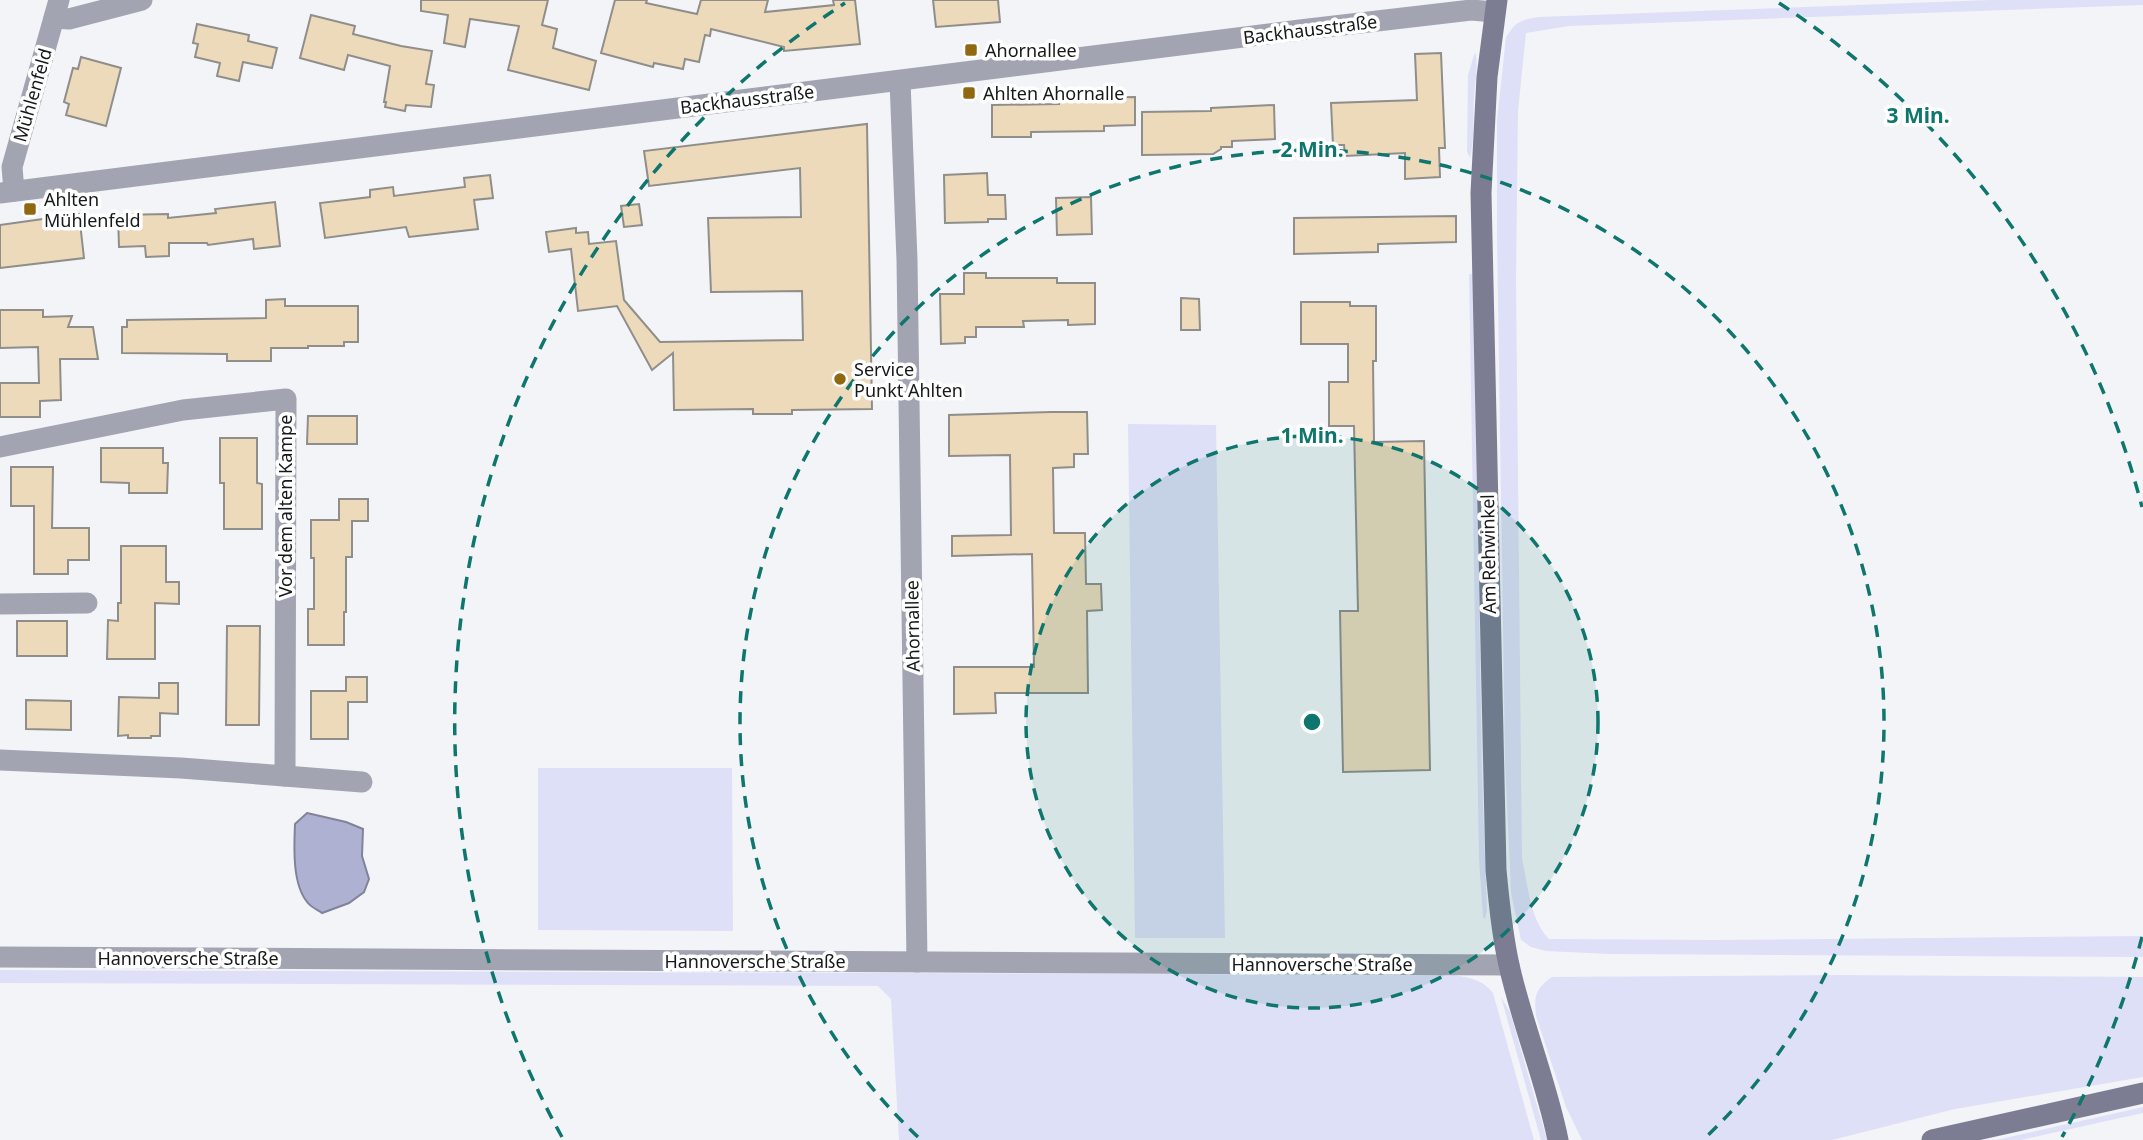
<svg xmlns="http://www.w3.org/2000/svg" width="2143" height="1140" font-family="'Noto Sans',sans-serif">
  <rect width="100%" height="100%" fill="#f3f4f8"/>
  <g fill="#dee0f7">
    <path d="M1990 0H2143V5L1569 26 1526 33 1518 111 1516 281 1522 859C1528 885 1530 920 1549 939L1714 940 2143 936V957L1609 954 1546 951 1531 947 1521 940 1511 893 1505 759 1497 236V120L1506 37C1516 22 1520 20 1538 17Z"/>
    <path d="M1475 52C1479 67 1475 81 1474 97 1473 117 1475 137 1470 158L1467 152 1468 75Z"/>
    <path d="M1469 274H1474L1482 776 1487 910 1485 919 1483 917 1479 860Z"/>
    <path d="M1128 424 1216 425 1225 938H1135Z"/>
    <path d="M538 768H732L733 931 538 930Z"/>
    <path d="M0 970 1453 975C1470 978 1482 979 1493 993L1534 1140H899L891 999 878 986 0 983Z"/>
    <path d="M1833 975 2143 977V1077L1955 1109 1832 1140H1582L1581 1138 1566 1107 1536 1016C1534 996 1535 989 1552 977Z"/>
    <path d="M1501 997 1510 1012 1547 1140H1541Z"/>
    <path d="M2143 1107V1113L2021 1140H1996Z"/>
  </g>
  <path fill="#afb1d3" stroke="#81839b" stroke-width="2" d="M307 813 346 822 363 829 362 856 369 879 364 892 349 903 322 913C318 910 311 907 308 903 292 885 294 847 295 824Z"/>
  <g fill="#eddaba" stroke="#908e8b" stroke-width="2">
    <path d="M421 0H548L542 25 557 29 553 48 596 61 589 90 508 70 519 26 470 19 465 47 444 43 448 15 421 11Z"/>
    <path d="M615 0H647L646 3 697 14 701 0H768L765 12 834 5 833 0H855L860 44 784 51V47L711 29 710 36 705 35 699 62 685 59 683 69 654 63 653 67 601 53Z"/>
    <path d="M933 0H998L1000 22 936 27Z"/>
    <path d="M311 15 355 26 353 34 401 46 432 51 426 84 434 85 431 107 406 105 405 111 385 107 386 102H384L390 66 348 55 344 70 300 58Z"/>
    <path d="M197 24 249 35 248 41 277 48 272 68 243 62 239 81 217 76 220 63 195 57 198 44 193 43Z"/>
    <path d="M1441 53 1445 148H1439L1440 177 1405 179V153L1345 156 1344 145H1333L1331 103 1417 100 1415 54Z"/>
    <path d="M81 57 121 68 106 126 66 115 69 104 64 102 73 68 78 69Z"/>
    <path d="M1135 97V125L1104 126V131L1031 132V137H992V105L1059 104V98Z"/>
    <path d="M1274 105 1275 139 1232 141V147H1221V149L1213 154 1142 155V112L1211 111V108Z"/>
    <path d="M867 124 872 409 792 410V414H753V409L674 410 673 353 652 370 617 306 578 311 571 249 549 252 546 232 576 228V233L588 232 589 244 616 241 624 300 660 342 803 340 802 291 711 292 708 218 801 217 800 168 649 186 644 151Z"/>
    <path d="M987 173 988 195H1005L1006 219H988V222L945 223 944 175Z"/>
    <path d="M490 175 493 198 474 200 478 229 409 237 406 227 325 238 320 203 370 197V190L393 187 394 196 465 187 464 178Z"/>
    <path d="M1091 197 1092 234 1057 235 1056 198Z"/>
    <path d="M275 202 280 246 254 249 253 239 208 245 207 243H169V256L146 257 145 246 119 247 118 215 168 214V218L216 213 215 209Z"/>
    <path d="M639 204 642 225 624 227 621 206Z"/>
    <path d="M79 214 84 258 0 268V225Z"/>
    <path d="M1456 216V242L1378 244V252L1294 254V218Z"/>
    <path d="M964 273H986V278H1057V283H1095V324L1068 325V320L1023 321 1024 327H976V337H965V343L941 344 940 294H964Z"/>
    <path d="M1181 298 1199 299 1200 330H1181Z"/>
    <path d="M285 299V306H358V342H344V346H308V348H271V361H227V354L122 353V327H127V320L266 318V300Z"/>
    <path d="M1301 302H1350V306H1376V361H1373L1374 442 1424 441 1430 770 1343 772 1340 611H1358L1354 426H1329V382H1348V344H1301Z"/>
    <path d="M0 310H43V317L72 316 68 327H93L98 359H60L61 400 40 401V417H0V383H39L38 347 0 348Z"/>
    <path d="M1051 412H1087L1088 454H1074V467L1053 468 1054 533H1085L1086 584H1101L1102 610 1087 611 1088 693H995L996 713 954 714V667H1034L1032 554 952 556V536L1011 535 1010 455 949 456V415Z"/>
    <path d="M308 416H357V444H307Z"/>
    <path d="M220 438H257V483L262 484V529H224V483H220Z"/>
    <path d="M101 448H163V463H168L167 493H129V483L101 482Z"/>
    <path d="M11 467H53L52 528H89V560H68V574H34V506H11Z"/>
    <path d="M339 499H368V521H352V557H346V612H344V645H308V609H314V558H311V520H339Z"/>
    <path d="M121 546H166V582H179V604L155 603V659H107L108 620 118 621V603H121Z"/>
    <rect x="17" y="621" width="50" height="35"/>
    <path d="M227 626H260L259 725H226Z"/>
    <path d="M346 677H367V702H348V739H311V691H346Z"/>
    <path d="M159 683H178V714L160 713V736H151V738H128V735L118 736 119 697 159 698Z"/>
    <path d="M26 700 71 701V730L26 729Z"/>
  </g>
  <g fill="none" stroke-linecap="round" stroke-linejoin="round">
    <g stroke="#a3a4b2" stroke-width="21">
      <path d="M54 18 69 19 142 0"/>
      <path d="M900 81 907 260 917 962"/>
      <path d="M14 191 12 167 59 0"/>
      <path d="M0 193 1300 30 1471 10 1495 12"/>
      <path d="M0 447 183 410 286 399 285 776"/>
      <path d="M0 604 87 603"/>
      <path d="M0 760 181 768 362 782"/>
      <path d="M0 957 1509 965"/>
    </g>
    <g stroke="#7c7d92" stroke-width="21">
      <path d="M1497 0 1487 77 1481 193 1496 870C1499 902 1502 934 1509 965 1522 1024 1546 1080 1558 1140"/>
      <path d="M1932 1140 2143 1093"/>
    </g>
  </g>
  <circle cx="1312" cy="722" r="286" fill="#0f766e" fill-opacity=".12"/>
  <g fill="none" stroke="#0f766e" stroke-width="3.5" stroke-dasharray="12 9">
    <circle cx="1312" cy="722" r="286"/>
    <path d="M918 1137A572 572 0 1 1 1706 1137"/>
    <path d="M2142 937A857 857 0 0 1 2062 1137M562 1137A857 857 0 0 1 845 3M1779 3A857 857 0 0 1 2142 507"/>
  </g>
  <g fill="#90680f" stroke="#fff" stroke-width="2.5">
    <rect x="964" y="43" width="14" height="14" rx="3.5"/>
    <rect x="962" y="86" width="14" height="14" rx="3.5"/>
    <rect x="23" y="202" width="14" height="14" rx="3.5"/>
    <circle cx="840" cy="379" r="7"/>
  </g>
  <g text-anchor="middle" dominant-baseline="central" stroke-width="7" stroke-linejoin="round" paint-order="stroke">
    <g font-size="18" fill="#171819" stroke="#fff">
      <text transform="translate(1310 29) rotate(-7)">Backhausstraße</text>
      <text transform="translate(32 95) rotate(-74)">Mühlenfeld</text>
      <text transform="translate(747 99) rotate(-7)">Backhausstraße</text>
      <text transform="translate(285 506) rotate(-90)">Vor dem alten Kampe</text>
      <text transform="translate(1488 554) rotate(-91)">Am Rehwinkel</text>
      <text transform="translate(912 626) rotate(-91)">Ahornallee</text>
      <text x="188" y="958">Hannoversche Straße</text>
      <text x="755" y="961">Hannoversche Straße</text>
      <text x="1322" y="964">Hannoversche Straße</text>
    </g>
    <g font-size="18" fill="#171819" stroke="#fff" text-anchor="start">
      <text x="985" y="50">Ahornallee</text>
      <text x="983" y="93">Ahlten Ahornalle</text>
      <text x="44" y="199">Ahlten<tspan x="44" dy="21">Mühlenfeld</tspan></text>
      <text x="854" y="369">Service<tspan x="854" dy="21">Punkt Ahlten</tspan></text>
    </g>
  </g>
  <circle cx="1312" cy="722" r="10" fill="#0f766e" stroke="#fff" stroke-width="3.5"/>
  <g font-size="21" text-anchor="middle" font-weight="bold" fill="#0f766e" stroke="#fff" stroke-width="7" stroke-linejoin="round" paint-order="stroke">
    <text x="1918" y="123">3 Min.</text>
    <text x="1312" y="157">2 Min.</text>
    <text x="1312" y="443">1 Min.</text>
  </g>
</svg>
